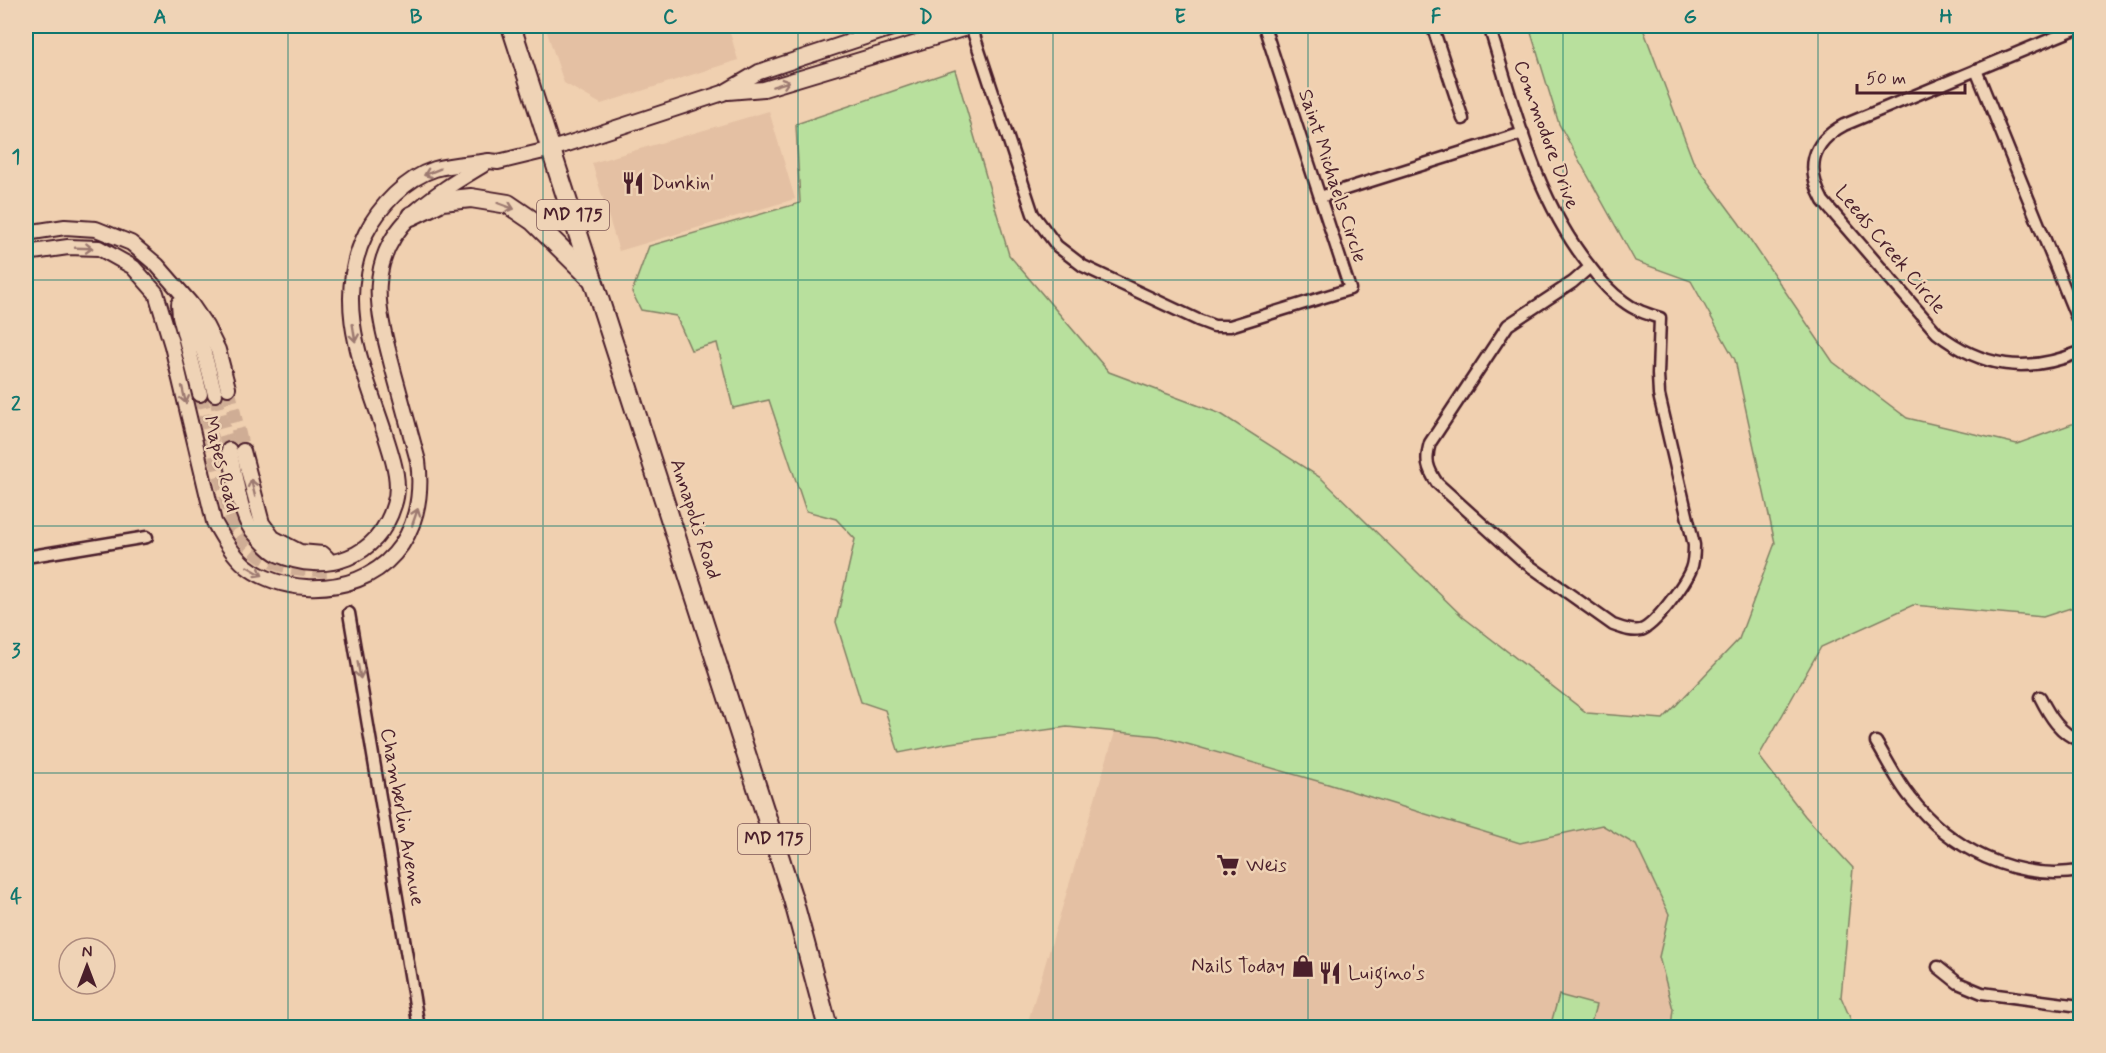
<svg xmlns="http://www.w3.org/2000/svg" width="2106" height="1053" font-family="Mynerve,sans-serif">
  <rect width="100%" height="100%" fill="#f0d0b0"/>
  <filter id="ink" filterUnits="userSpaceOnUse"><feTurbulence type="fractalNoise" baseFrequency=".0167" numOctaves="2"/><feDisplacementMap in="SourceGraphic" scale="12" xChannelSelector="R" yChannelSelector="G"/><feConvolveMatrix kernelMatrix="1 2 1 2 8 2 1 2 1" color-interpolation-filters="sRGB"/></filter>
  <g filter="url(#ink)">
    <g fill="#e4c0a3">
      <path d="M545 26H728L738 60 601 104 564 83Z"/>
      <path d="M769 111 795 199 619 251 592 163Z"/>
      <path d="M1115 732 1159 736 1328 784 1520 843 1602 825 1636 845 1669 914 1659 957 1673 1009 1671 1027 1026 1028Z"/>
    </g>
    <g fill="#b8e09d" stroke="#818064" stroke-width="1.5">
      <path d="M1529 26H1642L1693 161 1739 223 1833 362 1907 418 2017 444 2080 421V605L2043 617 1913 605 1821 647 1759 756 1805 816 1853 868 1841 997 1854 1027H1671L1673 1009 1659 957 1669 914 1636 845 1602 825 1520 843 1328 784 1159 736 1067 727 950 743 899 753 885 710 861 702 836 622 855 539 836 519 806 511 769 400 733 408 717 343 691 350 676 316 641 310 632 292 649 246 800 203 796 124 955 70 1009 255 1109 372 1221 414 1321 478 1463 617 1587 713 1663 719 1739 639 1775 543 1735 360 1691 281 1635 261 1559 124Z"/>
      <path d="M1559 995 1596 1005 1590 1027H1550Z"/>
    </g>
    <path fill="#a0d1fd" stroke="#7e8aa9" stroke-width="1.5" d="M26 1019C37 1018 50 1018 58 1027H26Z"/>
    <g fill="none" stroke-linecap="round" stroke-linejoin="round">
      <g stroke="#cfad95" stroke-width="14" stroke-dasharray="14 7" stroke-linecap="butt">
        <path d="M228 388 243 451"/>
        <path d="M200 394 231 519C253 562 280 570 327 570L334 563"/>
        <path d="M215 394 229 450"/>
      </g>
      <g stroke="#4a1f2b" stroke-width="15">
        <g id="minor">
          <path d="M971 26 1033 214 1057 246 1083 266 1198 320 1214 326H1230L1350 289 1264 26"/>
          <path d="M1435 26 1434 31 1463 119"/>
          <path d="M1489 26C1515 109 1535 199 1591 268 1600 280 1611 293 1623 301 1634 310 1647 314 1660 318L1658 374 1659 395 1694 545C1694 553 1694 561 1691 569 1686 582 1655 626 1641 630 1631 632 1622 628 1613 625L1523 561 1437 483C1427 468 1425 460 1430 443L1508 325 1573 282 1590 267"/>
          <path d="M2080 27 1844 125C1810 143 1806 169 1823 201L1937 333C1982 368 2027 374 2080 352"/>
          <path d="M1976 70 2080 326"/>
          <path d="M1320 197 1523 133"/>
          <path d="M26 557 147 537"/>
          <path d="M349 613 419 1028"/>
          <path d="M2040 697C2050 717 2060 733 2080 741"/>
          <path d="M1876 742C1887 760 1897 781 1910 797 1950 849 2014 881 2080 871"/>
          <path d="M1938 967 1958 983 1982 993 2080 1006"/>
        </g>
      </g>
      <g stroke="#4a1f2b" stroke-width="18">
        <g id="tertiary">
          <path d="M728 92 764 89 973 26"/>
          <path d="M26 233 65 227 96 229 131 243 157 265 191 304 206 326 218 350 228 388"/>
          <path d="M26 253 68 247 99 248 133 267 156 293 172 346 214 522C223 538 232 554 246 566 262 579 286 586 306 587 383 591 428 536 418 461 410 432 402 402 394 373 379 315 362 263 412 215 433 195 458 180 483 165"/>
          <path d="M179 303 180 316 200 394"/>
          <path d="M186 307 204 353 215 394"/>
          <path d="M229 450C234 469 240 514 251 529 257 536 269 550 277 554 326 576 378 558 394 505 402 482 392 457 385 434 363 367 332 302 366 233 379 207 406 178 435 169 452 164 471 164 489 161L498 162 552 149 723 93 759 72 898 26"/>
          <path d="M243 451 262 523 273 538 300 552 323 554 327 558"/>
        </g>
      </g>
      <g stroke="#4a1f2b" stroke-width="22">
        <g id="primary">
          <path d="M511 26 793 899 828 1028"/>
          <path d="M411 216 442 201 471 198 508 204 533 221 592 279"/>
        </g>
      </g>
      <use href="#minor" stroke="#efd3b6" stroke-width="10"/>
      <use href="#tertiary" stroke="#efd3b6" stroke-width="14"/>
      <use href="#primary" stroke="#efd3b6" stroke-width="18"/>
    </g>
    <defs><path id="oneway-shaft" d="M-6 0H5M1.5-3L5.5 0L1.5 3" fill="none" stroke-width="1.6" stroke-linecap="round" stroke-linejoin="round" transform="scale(1.5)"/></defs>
    <g stroke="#9c7970">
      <use href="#oneway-shaft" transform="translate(781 84) rotate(-17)"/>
      <use href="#oneway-shaft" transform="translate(432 172) rotate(158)"/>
      <use href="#oneway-shaft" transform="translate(506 206) rotate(20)"/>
      <use href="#oneway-shaft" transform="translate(84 248) rotate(2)"/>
      <use href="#oneway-shaft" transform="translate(354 333) rotate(81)"/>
      <use href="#oneway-shaft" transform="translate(184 395) rotate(77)"/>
      <use href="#oneway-shaft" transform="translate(253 488) rotate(-104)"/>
      <use href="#oneway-shaft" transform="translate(415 517) rotate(-71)"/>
      <use href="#oneway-shaft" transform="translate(255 571) rotate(30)"/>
      <use href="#oneway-shaft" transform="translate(359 670) rotate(80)"/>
    </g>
  </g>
  <path fill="none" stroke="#0f766e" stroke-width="1.5" stroke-opacity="0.55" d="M288 26V1028M543 26V1028M798 26V1028M1053 26V1028M1308 26V1028M1563 26V1028M1818 26V1028M26 280H2080M26 526H2080M26 773H2080"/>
  <defs>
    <g id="restaurant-bare" transform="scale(1.8)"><path d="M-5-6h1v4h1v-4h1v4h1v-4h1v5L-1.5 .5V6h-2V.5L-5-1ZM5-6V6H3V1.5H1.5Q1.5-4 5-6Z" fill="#4a1f2b" stroke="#efd3b6" stroke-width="2.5" paint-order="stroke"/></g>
    <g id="supermarket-bare" transform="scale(1.8)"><path d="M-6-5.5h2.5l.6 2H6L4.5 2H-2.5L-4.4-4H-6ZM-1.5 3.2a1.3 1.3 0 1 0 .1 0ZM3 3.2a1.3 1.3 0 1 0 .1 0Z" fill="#4a1f2b" stroke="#efd3b6" stroke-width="2.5" paint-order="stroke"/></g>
    <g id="shop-bare" transform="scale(1.8)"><path d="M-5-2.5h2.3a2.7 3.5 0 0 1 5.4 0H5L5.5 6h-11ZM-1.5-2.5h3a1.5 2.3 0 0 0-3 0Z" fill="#4a1f2b" stroke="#efd3b6" stroke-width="2.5" paint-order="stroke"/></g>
  </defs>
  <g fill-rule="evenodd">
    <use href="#restaurant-bare" x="633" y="183"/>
    <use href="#supermarket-bare" x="1228" y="865"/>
    <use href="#shop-bare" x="1303" y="966"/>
    <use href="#restaurant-bare" x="1330" y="973"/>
  </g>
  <g text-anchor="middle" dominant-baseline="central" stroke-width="5" stroke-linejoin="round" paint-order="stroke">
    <g fill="#efd3b6" stroke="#7c5555" stroke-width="1.5">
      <rect x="537" y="200" width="72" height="30" rx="4.5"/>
      <rect x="738" y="824" width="72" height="30" rx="4.5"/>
    </g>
    <g font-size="18" font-weight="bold" fill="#4a1f2b">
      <text x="573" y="215">MD 175</text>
      <text x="774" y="839">MD 175</text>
    </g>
    <g font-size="20" fill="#4a1f2b" stroke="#efd3b6">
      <text transform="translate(1546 135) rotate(70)">Commodore Drive</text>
      <text transform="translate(1332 176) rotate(72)">Saint Michaels Circle</text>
      <text transform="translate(1890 250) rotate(50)">Leeds Creek Circle</text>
      <text transform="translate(221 464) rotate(76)">Mapes Road</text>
      <text transform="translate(695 519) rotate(72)">Annapolis Road</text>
      <text transform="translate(402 817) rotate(80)">Chamberlin Avenue</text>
    </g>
    <g font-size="20" fill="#4a1f2b" stroke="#efd3b6" text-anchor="start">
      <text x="651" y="183">Dunkin'</text>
      <text x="1246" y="865">Weis</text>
      <text x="1285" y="966" text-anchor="end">Nails Today</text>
      <text x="1348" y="973">Luigino's</text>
    </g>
  </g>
  <rect width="2106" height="1053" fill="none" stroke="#efd3b6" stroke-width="66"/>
  <g transform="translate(87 966)"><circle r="28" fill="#efd3b6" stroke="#ad8b7e" stroke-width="1.5"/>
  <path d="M0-4.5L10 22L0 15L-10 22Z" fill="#4a1f2b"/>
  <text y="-9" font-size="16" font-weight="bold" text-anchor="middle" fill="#4a1f2b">N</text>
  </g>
  <path d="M1857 84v9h108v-9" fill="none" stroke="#4a1f2b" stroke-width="3"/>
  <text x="1866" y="84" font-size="18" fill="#4a1f2b" stroke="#efd3b6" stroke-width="4.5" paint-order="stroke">50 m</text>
  <rect x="33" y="33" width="2040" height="987" fill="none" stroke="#0f766e" stroke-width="2"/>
  <g font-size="20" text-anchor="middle" font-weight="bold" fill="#0f766e">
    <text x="160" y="23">A</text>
    <text x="416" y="23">B</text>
    <text x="670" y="23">C</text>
    <text x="926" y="23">D</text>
    <text x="1180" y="23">E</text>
    <text x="1436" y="23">F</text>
    <text x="1690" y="23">G</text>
    <text x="1946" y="23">H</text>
    <text x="16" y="163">1</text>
    <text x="16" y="410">2</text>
    <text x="16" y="657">3</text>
    <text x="16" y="903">4</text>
  </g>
</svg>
